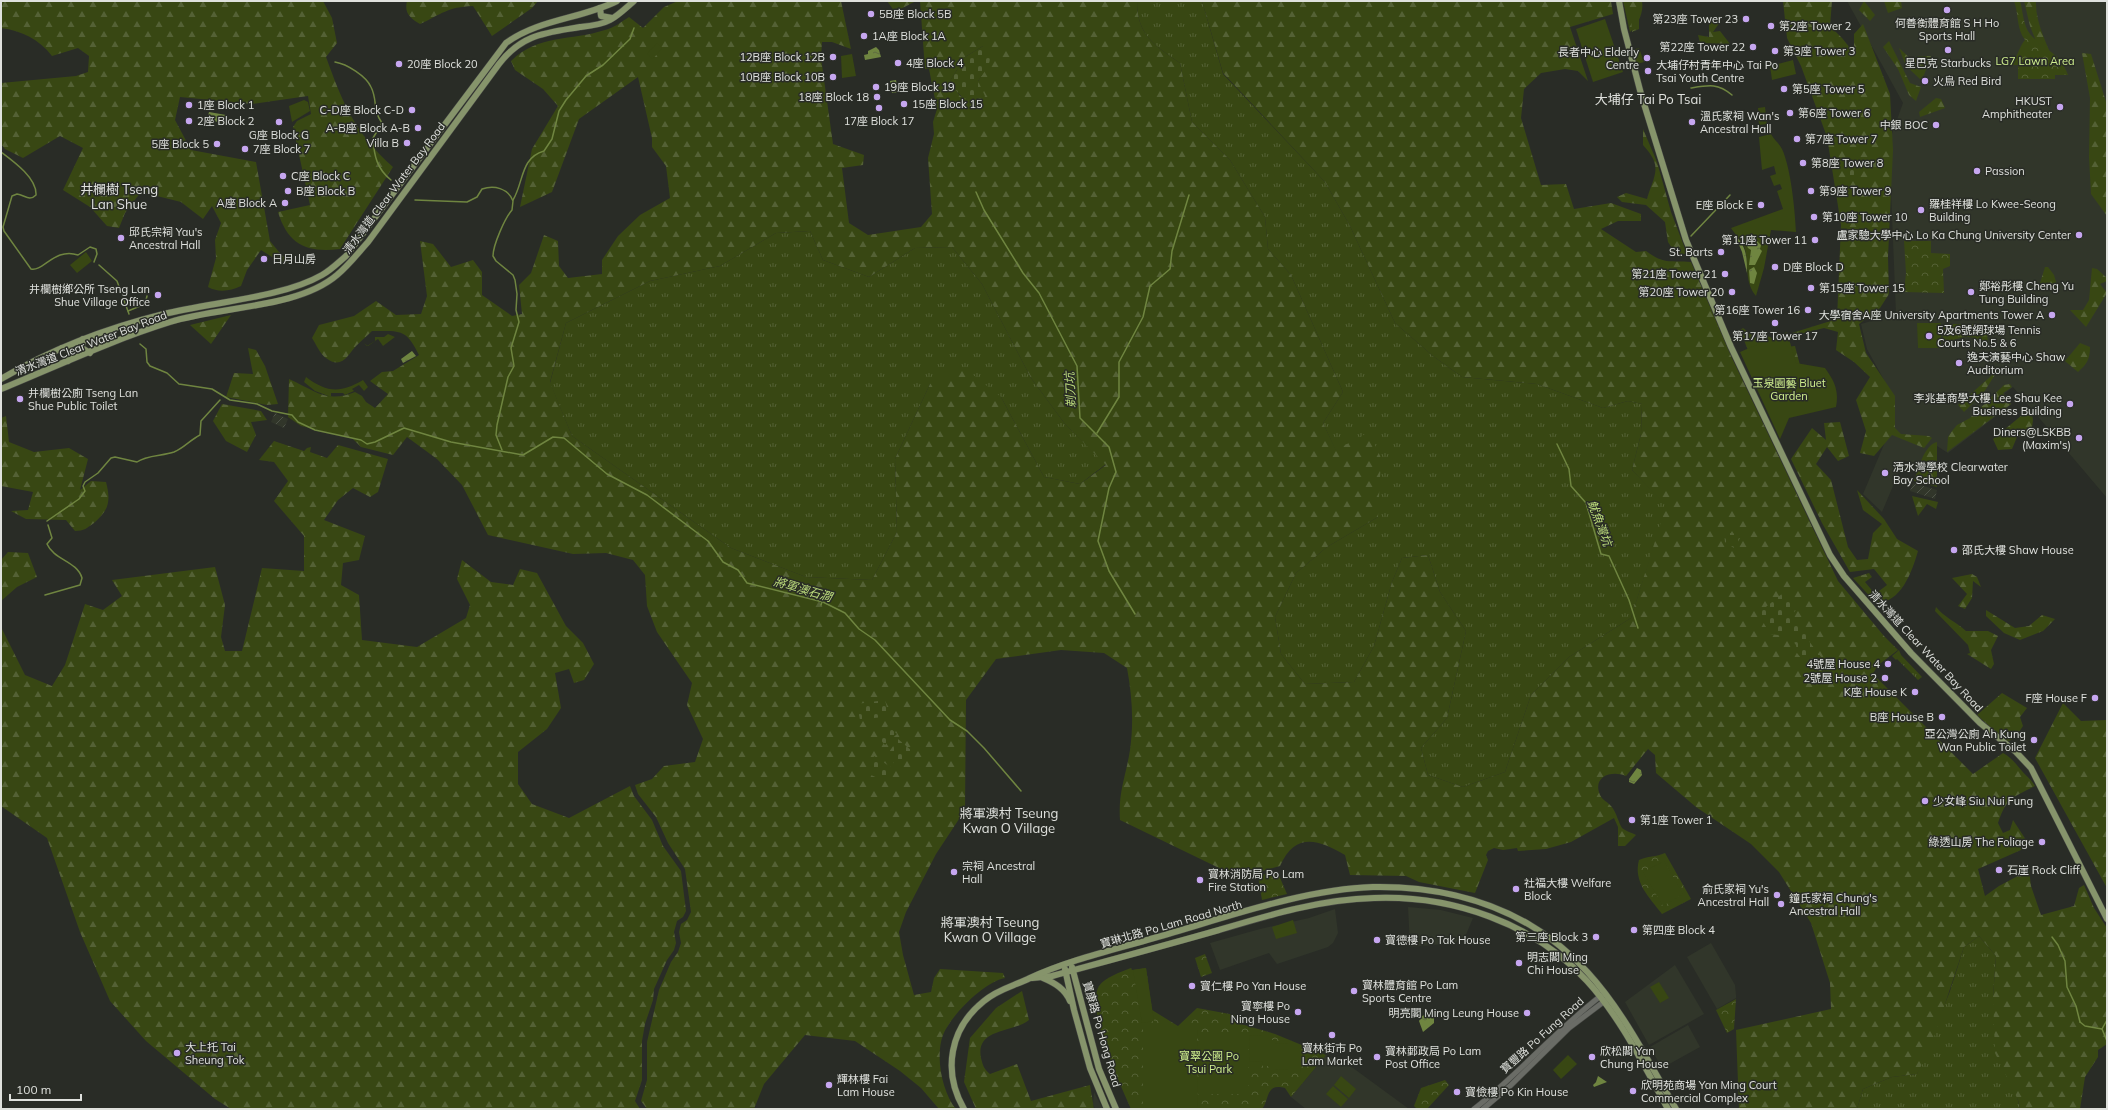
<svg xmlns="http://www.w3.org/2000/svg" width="2108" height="1110" font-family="Mulish,'Noto Sans TC',sans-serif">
  <defs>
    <pattern id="industrial-furrows" width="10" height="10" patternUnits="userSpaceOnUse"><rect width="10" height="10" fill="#31362a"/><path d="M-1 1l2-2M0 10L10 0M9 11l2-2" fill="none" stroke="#4e5348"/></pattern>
    <pattern id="grass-tufts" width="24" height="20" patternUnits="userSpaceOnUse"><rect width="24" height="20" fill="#384713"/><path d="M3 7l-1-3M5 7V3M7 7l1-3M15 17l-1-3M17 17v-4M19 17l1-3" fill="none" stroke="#546135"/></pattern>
    <pattern id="forest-firs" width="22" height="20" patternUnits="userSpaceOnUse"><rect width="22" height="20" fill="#384713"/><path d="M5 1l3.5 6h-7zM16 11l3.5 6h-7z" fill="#546135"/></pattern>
    <pattern id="cemetery-stones" width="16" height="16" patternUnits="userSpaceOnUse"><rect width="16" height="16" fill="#384713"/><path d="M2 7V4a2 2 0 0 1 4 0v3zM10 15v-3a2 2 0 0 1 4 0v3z" fill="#546135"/></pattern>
    <pattern id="park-crowns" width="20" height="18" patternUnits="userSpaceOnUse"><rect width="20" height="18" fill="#384713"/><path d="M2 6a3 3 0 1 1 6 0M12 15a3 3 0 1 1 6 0" fill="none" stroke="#546135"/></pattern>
    <pattern id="water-ripples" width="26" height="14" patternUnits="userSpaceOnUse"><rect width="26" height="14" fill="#6f8540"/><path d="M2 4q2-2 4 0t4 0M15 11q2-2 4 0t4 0" fill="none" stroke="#5d6b41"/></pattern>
  </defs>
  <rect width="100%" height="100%" fill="#292c26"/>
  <g fill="#31362a">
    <path d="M1847 1H2107V498L2013 387 2004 394 2012 404 1948 453 1937 446 1921 466 1904 460 1882 512 1863 494 1888 435 1890 391 1867 349 1861 324 1896 314 1889 142 1903 103Z"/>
    <path d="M1408 907 1441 910 1473 918 1465 937 1459 939 1455 943 1410 947Z"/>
    <path d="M1335 909 1338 933 1333 943 1328 947 1277 964 1269 953 1220 970 1210 943 1260 929 1309 918Z"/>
    <path d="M1711 943 1735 985 1736 995V998L1717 1009 1687 957Z"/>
    <path d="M1675 965 1704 1014 1649 1045 1625 1002Z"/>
    <path d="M1688 1025 1700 1047 1662 1068 1650 1047Z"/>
    <path d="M1326 1055 1353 1068 1409 1109H1306L1291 1097Z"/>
    <path d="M1094 1092 1103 1109H1095L1093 1104Z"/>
  </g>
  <g fill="url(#industrial-furrows)">
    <path d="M275 413 288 419 284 428 271 422Z"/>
    <path d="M1913 483 1937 490 1935 499 1910 491Z"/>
  </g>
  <g fill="url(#grass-tufts)">
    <path d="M1137 1H1202L1223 74 1325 182 1350 226 1395 323 1433 356 1462 377 1537 384 1603 408 1628 401 1642 404 1641 434 1632 470 1667 506 1631 618 1569 657 1531 695 1505 772 1463 787 1428 775 1421 748 1447 718 1466 631 1440 592 1428 555 1402 558 1392 582 1374 646 1354 682 1305 684 1281 654 1275 617 1296 573 1327 547 1378 517 1369 433 1336 451 1323 423 1343 392 1291 275 1268 249 1265 217 1230 160 1192 122 1180 63C1154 45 1137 35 1137 1Z"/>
    <path d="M810 231 823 260 869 277 915 248 952 247 982 284 1031 378 1065 424 1106 464 1080 484 1044 477 1001 397 930 384 895 459 897 532 872 580 806 577 731 548 572 436 550 383 566 323 650 281 720 266 776 233Z"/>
    <path d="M1943 324H1977V330H1987L1988 347C1975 332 1958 336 1943 346Z"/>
    <path d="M1899 650 1901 655 1922 677 1918 680 1897 659 1896 660 1892 656Z"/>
    <path d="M1979 936 1996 956 1993 997 2020 1109H1857L1863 1089 1892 1077 1917 1074 1950 991 1964 947Z"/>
  </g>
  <g fill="url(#forest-firs)" fill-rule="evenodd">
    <path d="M1 1H323L332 18 337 43 326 57C343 104 355 133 393 167L340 249C307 253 288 245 278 212L310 205 293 127 297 121 311 114 308 96 252 104 180 97 175 120 191 150 256 162 270 241 279 252 290 263 280 262 261 250 247 270 241 286C230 291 219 293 208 287L216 258 215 240 221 223 212 206 203 219 181 202 141 192 125 213 119 228 107 226 90 207 63 190 83 148 60 136 23 158 5 149 1 144V83L76 76 88 72 89 56 78 48 52 56C39 39 22 31 1 28Z"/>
    <path d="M407 1H538L532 8 492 36 473 6C447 7 442 14 420 24 410 18 404 13 407 1Z"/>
    <path d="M678 1H841L851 49 832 42H822L821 58 833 144 864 155 863 165 842 168 849 223 868 235 921 227 932 214 928 158 934 134 933 122 937 109 929 69H925L920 1H1137C1137 35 1154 45 1180 63L1192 122 1230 160 1265 217 1268 249 1291 275 1343 392 1323 423 1336 450 1369 432 1381 458 1378 517 1327 547 1296 573 1275 617 1281 654 1305 684 1354 682 1374 646 1392 582 1402 558 1428 555 1440 592 1466 631 1447 718 1421 748 1428 775 1463 787 1505 772 1531 695 1569 657 1631 618 1666 506 1632 470 1641 434 1642 404 1628 401 1603 408 1537 384 1462 377 1433 356 1395 323 1350 226 1325 182 1223 73 1202 1H1611L1613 14 1570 27 1588 81 1578 71 1565 69 1541 73 1524 89 1521 118 1541 185 1566 184 1574 209 1611 203 1641 214V221H1618L1601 229 1636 252 1646 251C1665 265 1669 260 1691 262L1731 356 1838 581 1884 636 1898 650 1877 666 1873 674 1973 774 2003 753C2012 758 2015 763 2022 771 2027 777 2030 778 2035 786 2012 798 2007 797 1998 823L2003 833 2010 830 2013 820 2030 846 1978 869 1985 896 1999 886 2029 870 2031 886 2041 915 2074 906 2079 888 2084 885 2094 908 2107 928V1044L2098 1050V1057L2085 1077 2080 1109H2020L2018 1100 1995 1053 1993 997 1996 956 1979 936 1964 947 1931 1046 1917 1074 1892 1077 1863 1089 1857 1109H1739L1736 1030 1831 1009 1830 983 1811 923 1779 872 1751 844 1696 807 1656 773 1655 755 1648 749 1626 776C1612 770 1592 776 1600 795 1603 801 1608 802 1611 806 1616 811 1619 824 1622 828 1625 831 1633 833 1636 835L1625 846H1618V827L1614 818 1571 842 1546 849 1518 851 1517 848 1503 850 1494 848 1488 851 1486 855 1488 860 1475 893 1419 882 1406 876 1350 875 1345 855C1318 839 1295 832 1280 866L1251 874 1219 868 1120 820C1118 792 1126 776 1130 750 1134 722 1132 695 1127 668L1104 653 1061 650 996 659 966 700 965 810 936 854 906 912 899 932 903 955 914 995 931 992 934 978 940 969 1003 973 1005 978C984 982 951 1015 943 1035 935 1056 942 1092 956 1109H939L921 1088 900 1071 855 1041 805 1035 764 1084 754 1109H647L641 1101 647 1080V1042L659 990 671 962 678 952 681 943 679 932 681 924 687 920 691 912 685 869 668 843 656 817 638 794 635 785 652 779 664 766 695 762 703 739 687 705 692 683 657 632 647 606 645 575 633 560 606 553 573 554 488 535 462 485 437 459 407 437 393 455 361 447 352 438 301 426 288 417 289 379C314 390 327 404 355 392L362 396 366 402 375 408 388 394 370 381 382 372 393 371 419 355C406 328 400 331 372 331 367 336 361 341 356 346 349 353 342 371 326 358 320 354 316 344 312 338L319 325 354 316 376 301 396 315 421 314 427 296 420 241 433 244 451 267 473 260 482 272V295L512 316 522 314 519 285 531 273 544 235 558 241 559 266 568 278 602 274V260L618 236 640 215 670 198 666 166 652 147V138L638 77 579 119 552 192 520 207 532 149 558 106 543 89 515 70 511 61C539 34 571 41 605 30 614 28 621 22 629 17L643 28 664 7ZM983 46V73L967 99 960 96 950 81 965 57ZM810 231 823 260 869 277 915 248 952 247 982 284 1031 378 1065 424 1106 465 1080 484 1044 477 1001 397 963 367 930 384 895 459 897 532 872 580 806 577 731 548 572 436 550 382 566 323 650 281 720 266 776 233Z"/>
    <path d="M887 1H916L895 12Z"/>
    <path d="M1623 1H1642C1644 12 1638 25 1630 32Z"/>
    <path d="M1783 1H1832L1830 26 1842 38 1854 53V34L1863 24 1890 94 1893 150 1888 257 1889 294 1880 308 1859 324 1866 353 1895 396V428L1901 434 1929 436 1932 438 1924 448 1892 435 1874 456 1860 453 1866 431 1856 400 1870 377 1854 362 1836 350 1838 332 1824 328 1800 334 1792 333 1837 319 1841 225 1827 137 1801 66 1787 38Z"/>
    <path d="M1864 1 1875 15 1870 21 1859 10Z"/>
    <path d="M1884 1H1901L1902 8 1888 13Z"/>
    <path d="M2024 1H2036C2035 23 2048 46 2056 66L2041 54 2030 26Z"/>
    <path d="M1709 21 1720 22 1713 32 1720 31 1730 44 1700 43 1698 35 1709 37Z"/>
    <path d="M1889 41 1910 83 1921 87 1916 101 1909 95 1898 69 1883 47Z"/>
    <path d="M1899 48 1913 61 1918 56H1931L1924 75 1920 79 1906 66Z"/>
    <path d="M2082 53 2091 54 2107 105V216L2091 194 2089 157 2090 98Z"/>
    <path d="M1936 98 1941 99 1945 108 1920 117 1919 112Z"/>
    <path d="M1643 129 1657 162 1671 212 1687 254H1676L1668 242 1665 222 1646 205 1622 202 1617 197 1626 193 1647 199C1655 173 1663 167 1643 145Z"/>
    <path d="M2045 267H2048L2054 275 2059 292 2040 283Z"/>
    <path d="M2092 268 2097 269 2107 278V281L2100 284 2107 293 2086 327 2070 310H2083L2089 300Z"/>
    <path d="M231 315 211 344 190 325Z"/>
    <path d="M1743 328 1759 340 1768 336 1782 343 1786 347 1795 346 1802 373 1753 363 1740 330Z"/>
    <path d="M2080 343 2090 347C2090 359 2087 364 2078 372L2065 361Z"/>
    <path d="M248 348 256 350 265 366 278 404 267 405 226 397 234 373 253 374Z"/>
    <path d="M1998 370 1984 392 1964 412 1958 405Z"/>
    <path d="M2010 384 2012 387 2003 393 2011 404 1947 452 1948 437 1952 431 1957 425 1970 418 2004 385Z"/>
    <path d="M222 404 261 411 267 420 251 422 256 435 247 452 226 441 213 421Z"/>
    <path d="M2027 411 2032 414 2033 420 2031 434 2017 437 2012 449 1998 450 1993 439Z"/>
    <path d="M6 416 9 442 34 452 69 448 88 459 80 490 91 481 106 482C111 501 109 510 94 523 87 528 84 531 75 531L66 520 26 519 11 511 28 510 33 492 1 486V418Z"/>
    <path d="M1840 422 1849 456 1838 461 1827 447 1816 464 1831 480 1848 547 1857 560 1868 559 1873 533 1882 524 1863 510 1857 490 1884 519 1897 539 1918 551C1912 572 1901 603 1876 603L1853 578 1869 573 1872 577 1865 582 1875 594 1887 585 1874 569 1850 572 1822 523 1791 459 1812 428 1826 440 1824 423Z"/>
    <path d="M274 441 304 451 307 448 311 447 310 452 327 458 338 445 388 459 378 492 370 497 353 488 338 500 324 520 365 536 359 560 343 563 341 585 359 595 362 640 417 647 466 618 470 605 457 579 462 560 491 582 513 585 520 569 537 573 566 626 583 643 594 664 584 680 574 683 569 669 555 673 561 708 547 729 518 752V784L532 804 569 818 630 786 634 796 652 820 663 846 681 871 686 911 683 917 677 921 674 932 676 943 674 950 667 960 654 989 653 1000 645 1024 642 1041V1080L635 1101 640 1109H231L215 1099 146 1041 110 1001 80 932 47 838 1 806V627L25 675 52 686 65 665 85 604 103 610 122 596 112 580 215 567 225 605 221 637 225 651H242L262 568 304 571V536L274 501 288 481 274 462 259 460Z"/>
    <path d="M1937 442V487L1914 481C1918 470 1924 445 1937 442Z"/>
    <path d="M1912 496 1938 502 1936 509 1927 504 1918 516Z"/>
    <path d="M8 552 28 553 37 577 17 587 1 601V560Z"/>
    <path d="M1972 574 1977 577 1981 587 1973 581 1972 598 1965 609 1958 606 1967 594 1952 578Z"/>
    <path d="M1936 607C1944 617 1956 622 1966 631H1988L1998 636 1991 650 1994 664 1991 669 1967 654 1970 653 1968 645 1935 611Z"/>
    <path d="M1986 610 2015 628 2029 626 2042 615 2055 619 2043 631 2020 640 2004 633 1986 616Z"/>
    <path d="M2002 693 2027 708 2020 717 2023 726 2015 738 2007 742 1977 715Z"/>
    <path d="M2063 703 2081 721 2107 720V888L2035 758Z"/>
    <path d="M1022 991 1029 1020C1013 1033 975 1028 981 1058 983 1066 984 1069 990 1074L1017 1064 1031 1101 1090 1085 1094 1109H976L964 1082 970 1038 996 1008Z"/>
  </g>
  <g fill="url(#cemetery-stones)">
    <path d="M983 46 989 50C993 63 985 71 978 81L985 96 982 103C965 103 958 95 950 81L965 57Z"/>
    <circle cx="1851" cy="171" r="4.5"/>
    <path d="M1724 532 1742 535 1734 548 1725 542Z"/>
    <path d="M1783 593 1799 605 1791 617 1805 627 1808 640 1835 675 1832 678 1815 676 1797 653 1796 645 1790 638 1791 633 1787 629 1778 635 1770 634 1762 620 1761 611Z"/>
    <path d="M885 700 889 716 860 720 857 704Z"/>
    <path d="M888 726 897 734 885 745 879 738Z"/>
    <path d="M898 739 912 751 898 768 887 755Z"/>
    <path d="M874 756 892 768 882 780 871 775Z"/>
  </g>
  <g fill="url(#park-crowns)">
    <path d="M2014 1H2020C2023 11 2023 25 2030 34 2044 50 2061 53 2068 75H2055V79H2018V65H2011V62C2019 56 2019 46 2025 40 2016 28 2019 14 2014 1Z"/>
    <path d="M1631 16 1639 17V29L1632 32Z"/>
    <path d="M1904 241H1931V253L1950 254V266L1943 269 1944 293 1904 292 1906 273Z"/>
    <path d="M1665 853 1691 899 1662 914C1649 897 1633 882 1639 860 1648 856 1656 857 1665 853Z"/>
    <path d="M1277 871 1287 894 1262 900 1258 876Z"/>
    <path d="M1205 954 1212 973 1201 977 1195 958Z"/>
    <path d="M1131 968 1132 970 1146 968 1152 1010 1178 1026 1197 1008 1235 1015 1234 1022 1275 1034 1326 1055 1291 1097 1285 1088C1265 1083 1270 1099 1262 1109H1131C1121 1086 1085 1009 1099 986 1105 977 1121 972 1131 968Z"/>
    <path d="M1736 999 1734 1029 1727 1033 1716 1010Z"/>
    <path d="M1445 1080 1449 1085 1427 1109H1417L1414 1106 1421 1088Z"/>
  </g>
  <g fill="#384713">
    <path d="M1605 19 1623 72 1593 82 1576 29Z"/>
    <path d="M657 43 662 48 653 59 647 54Z"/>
    <path d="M1639 48 1644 62 1637 64 1632 50Z"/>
    <path d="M852 54 856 76 842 78 841 56Z"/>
    <path d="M1793 60 1796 74 1772 80 1770 66Z"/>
    <path d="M304 100 308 102 310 111 292 122 289 106Z"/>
    <path d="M1765 107 1767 124 1759 125 1758 108Z"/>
    <path d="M1771 134C1774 140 1779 143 1782 149 1791 168 1795 211 1796 232L1771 230 1764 268 1756 296C1744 281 1749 266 1745 249 1743 241 1735 235 1731 228L1783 209 1777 191 1782 189 1780 184 1774 186 1770 176 1776 174 1774 166 1762 170 1759 137Z"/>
    <path d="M86 252 92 261 77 273 70 265Z"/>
    <path d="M1917 323H1941V348H1918Z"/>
    <path d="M1787 332 1796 363 1825 368C1835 382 1839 391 1836 407L1789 418 1780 439 1740 352Z"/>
    <path d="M388 334 395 337 383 346 378 339 367 346 364 343 368 346 375 341V337H384Z"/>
    <path d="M306 377C327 393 341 393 363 380L368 387 364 391 359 385 352 389 354 391 345 395 343 393H331V397L315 391 304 382Z"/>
    <path d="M1664 861 1683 894 1663 906 1643 872Z"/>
    <path d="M1293 920 1297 933 1276 939 1272 927Z"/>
    <path d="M1146 968 1154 1021 1142 1023 1133 970Z"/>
    <path d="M1659 982 1669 998 1660 1003 1650 987Z"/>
    <path d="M1143 1028H1197L1198 1109H1143Z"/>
    <rect x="1201" y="1032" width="47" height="62"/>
    <path d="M1262 1035V1040H1275V1044L1288 1043V1047H1300L1301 1073H1288V1069L1275 1070V1066H1263L1262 1061 1250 1062 1249 1036Z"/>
    <path d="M1568 1055 1577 1064 1561 1079 1553 1070Z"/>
    <path d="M1341 1076 1356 1089 1349 1098 1334 1085Z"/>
    <path d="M1333 1086 1348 1099 1341 1107 1326 1094Z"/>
  </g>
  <g fill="url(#water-ripples)">
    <path d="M876 47 879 50 881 57 865 60 864 55 868 54V51Z"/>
    <path d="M896 80 898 92 892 93 890 81Z"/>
    <path d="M209 112 226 115 224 123 207 120Z"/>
    <path d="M1735 235C1747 247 1747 258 1747 273L1742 252Z"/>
    <path d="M1749 240 1757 246 1756 240 1761 245 1760 249 1762 251 1755 265H1749L1751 250 1748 248 1745 242Z"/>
    <path d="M1754 267 1757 273 1754 284 1750 283 1749 270Z"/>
    <path d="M412 351 416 356 403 363 401 359Z"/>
    <path d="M1637 768 1641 770 1642 775 1634 784 1629 782V779Z"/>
    <path d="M1427 1014 1434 1018V1023L1423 1032 1419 1021 1422 1016Z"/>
    <path d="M1598 1076 1607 1082 1594 1087 1593 1085 1596 1082Z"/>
  </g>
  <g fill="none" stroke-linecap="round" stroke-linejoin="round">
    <g stroke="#6f8540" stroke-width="1.5">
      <path d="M335 62C347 64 366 76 371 87 378 101 372 109 382 123L373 138C374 156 377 169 391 180"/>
      <path d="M1691 88C1709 85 1718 83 1732 95"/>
      <path d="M1 152C13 161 37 178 36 195 29 202 25 195 17 194L12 196 3 227 4 231 31 269C43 272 55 247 78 255L90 247 96 249 97 254 94 262"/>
      <path d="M976 192 984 210 1023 273 1039 293 1077 366 1080 418 1109 447 1116 472 1109 488 1098 541 1109 571 1135 614"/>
      <path d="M415 200 467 202 477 197 482 189C494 185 508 188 513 201L512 210C505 218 493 245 493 256L496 261 513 275 515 280 517 294 516 310 519 322 511 348 514 366 508 377 497 425 496 435 502 450"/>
      <path d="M513 200C524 182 520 158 544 151L552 139 559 111 566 100 586 76 603 65 630 39 634 28"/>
      <path d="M1691 236 1730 195"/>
      <path d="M99 265 117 281 129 314"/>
      <path d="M128 311 145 304 147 296"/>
      <path d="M140 344 146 349 147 362 150 366 167 373 179 384 212 389 230 400 257 404 272 411 292 415 298 422 315 430 361 440 367 444 375 442 404 428 451 442 523 455 553 437 564 438 607 474 647 495 708 541 723 562 738 570 747 583 823 602 845 613 859 629 875 640 950 720 967 731 984 748 1021 791"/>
      <path d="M1097 433 1119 397V362L1143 317 1150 286 1170 269 1172 251 1189 195"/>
      <path d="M1557 444 1569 469 1571 486 1586 503 1601 554 1609 556 1629 600 1638 628"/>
      <path d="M47 521 79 499 85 491 83 486 85 482 98 473 111 458 115 457 137 462C146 455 163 456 174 452 184 448 190 440 200 435L201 421 220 400"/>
      <path d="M45 595 80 585 82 578C77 561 54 560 47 544L52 538 48 525"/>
      <path d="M821 605 824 595"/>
      <path d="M2052 937 2058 945 2065 961 2067 987 2076 1006 2080 1022"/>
      <path d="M2080 1022 2085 1026 2102 1029 2107 1041"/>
      <path d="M2102 1029 2107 1020"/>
    </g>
    <g stroke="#474945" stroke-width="6">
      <g id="minor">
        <path d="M1474 1109C1519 1074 1556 1030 1602 995"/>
        <path d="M1483 1109 1510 1086 1569 1028 1606 1000"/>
      </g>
    </g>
    <g stroke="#474945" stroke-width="7">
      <g id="major">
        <path d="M1619 1 1624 29 1641 94 1686 240 1731 347 1830 555 1844 576 1911 653 1980 723 2016 752 2031 768 2107 919"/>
        <path d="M600 8 601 16 612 18"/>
        <path d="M83 339 82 348 90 353"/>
        <path d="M62 348 71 350 72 357 68 361"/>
        <path d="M1 379C52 349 107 328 164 314 211 302 282 298 322 275 331 270 339 262 346 256L506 43C539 19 581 19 617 1"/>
        <path d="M1 389C57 366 112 340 170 322 219 306 297 309 337 275 349 265 358 253 368 242L499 64C522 34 545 33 580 27 590 26 601 25 610 20 619 15 627 7 634 1"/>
        <path d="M1072 967 1099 1069 1116 1109"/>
        <path d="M1065 969 1074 1010 1090 1068 1107 1109"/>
        <path d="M1032 978 1052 976C1107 961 1163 946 1219 930 1269 915 1322 899 1374 898 1452 895 1534 923 1587 981 1621 1018 1644 1066 1668 1109"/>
        <path d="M1043 978C1055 983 1065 989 1070 1001"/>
        <path d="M964 1109C942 1071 950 1028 984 1001 998 989 1014 986 1030 978 1069 960 1113 950 1154 938 1222 919 1303 889 1373 887 1427 886 1483 897 1530 925 1603 968 1635 1039 1676 1109"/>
      </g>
    </g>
    <use href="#minor" stroke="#6a6c66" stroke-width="5"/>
    <use href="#major" stroke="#86946b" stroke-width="6"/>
  </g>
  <g fill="#c6a6f0" stroke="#292c26" stroke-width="1.5">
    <circle cx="1947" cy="10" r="4"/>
    <circle cx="871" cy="14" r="4"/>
    <circle cx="1746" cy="19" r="4"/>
    <circle cx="1771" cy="26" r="4"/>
    <circle cx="864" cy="36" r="4"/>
    <circle cx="1753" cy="47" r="4"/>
    <circle cx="1948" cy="50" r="4"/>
    <circle cx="1775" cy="51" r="4"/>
    <circle cx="833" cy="57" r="4"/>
    <circle cx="1647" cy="58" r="4"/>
    <circle cx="898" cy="63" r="4"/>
    <circle cx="399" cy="64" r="4"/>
    <circle cx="1648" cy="71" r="4"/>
    <circle cx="833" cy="77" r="4"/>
    <circle cx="1925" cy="81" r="4"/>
    <circle cx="876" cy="87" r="4"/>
    <circle cx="1784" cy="89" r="4"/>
    <circle cx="877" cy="97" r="4"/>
    <circle cx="904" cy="104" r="4"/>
    <circle cx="189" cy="105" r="4"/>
    <circle cx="2060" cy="107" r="4"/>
    <circle cx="879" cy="108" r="4"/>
    <circle cx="412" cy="110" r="4"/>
    <circle cx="1790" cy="113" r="4"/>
    <circle cx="189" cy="121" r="4"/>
    <circle cx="279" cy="122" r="4"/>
    <circle cx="1692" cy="122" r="4"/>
    <circle cx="1936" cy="125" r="4"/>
    <circle cx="418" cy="128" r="4"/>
    <circle cx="1797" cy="139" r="4"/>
    <circle cx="407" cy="143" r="4"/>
    <circle cx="217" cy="144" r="4"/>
    <circle cx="245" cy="149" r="4"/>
    <circle cx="1803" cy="163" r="4"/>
    <circle cx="1977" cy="171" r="4"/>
    <circle cx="283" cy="176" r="4"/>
    <circle cx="288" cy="191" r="4"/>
    <circle cx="1811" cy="191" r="4"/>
    <circle cx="285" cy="203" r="4"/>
    <circle cx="1761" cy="205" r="4"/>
    <circle cx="1921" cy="210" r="4"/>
    <circle cx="1814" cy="217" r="4"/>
    <circle cx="2079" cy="235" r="4"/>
    <circle cx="121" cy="238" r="4"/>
    <circle cx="1815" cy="240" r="4"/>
    <circle cx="1721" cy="252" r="4"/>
    <circle cx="264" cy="259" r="4"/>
    <circle cx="1775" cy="267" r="4"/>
    <circle cx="1725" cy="274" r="4"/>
    <circle cx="1811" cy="288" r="4"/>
    <circle cx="1732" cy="292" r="4"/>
    <circle cx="1971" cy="292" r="4"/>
    <circle cx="158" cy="295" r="4"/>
    <circle cx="1808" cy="310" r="4"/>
    <circle cx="2052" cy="315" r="4"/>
    <circle cx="1775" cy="323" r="4"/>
    <circle cx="1929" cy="336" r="4"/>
    <circle cx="1959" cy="363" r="4"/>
    <circle cx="20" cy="399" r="4"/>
    <circle cx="2070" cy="404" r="4"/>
    <circle cx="2079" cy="438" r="4"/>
    <circle cx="1885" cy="473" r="4"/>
    <circle cx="1954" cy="550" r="4"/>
    <circle cx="1888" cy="664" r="4"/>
    <circle cx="1885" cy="678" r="4"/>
    <circle cx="1915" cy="692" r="4"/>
    <circle cx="2095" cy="698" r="4"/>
    <circle cx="1942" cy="717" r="4"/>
    <circle cx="2034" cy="740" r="4"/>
    <circle cx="1925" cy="801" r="4"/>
    <circle cx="1632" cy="820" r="4"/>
    <circle cx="2042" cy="842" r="4"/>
    <circle cx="1999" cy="870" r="4"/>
    <circle cx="954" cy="872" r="4"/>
    <circle cx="1200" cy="880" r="4"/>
    <circle cx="1516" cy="889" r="4"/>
    <circle cx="1777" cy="895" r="4"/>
    <circle cx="1781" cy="904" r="4"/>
    <circle cx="1634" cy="930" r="4"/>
    <circle cx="1596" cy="937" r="4"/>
    <circle cx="1377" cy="940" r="4"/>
    <circle cx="1519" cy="963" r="4"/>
    <circle cx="1192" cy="986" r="4"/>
    <circle cx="1354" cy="991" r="4"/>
    <circle cx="1298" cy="1012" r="4"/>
    <circle cx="1527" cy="1013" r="4"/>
    <circle cx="1332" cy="1035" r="4"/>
    <circle cx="177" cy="1053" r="4"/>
    <circle cx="1377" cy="1057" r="4"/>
    <circle cx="1592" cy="1057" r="4"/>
    <circle cx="829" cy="1085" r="4"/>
    <circle cx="1633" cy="1091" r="4"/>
    <circle cx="1457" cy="1092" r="4"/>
  </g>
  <g text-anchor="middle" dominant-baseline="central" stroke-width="3" stroke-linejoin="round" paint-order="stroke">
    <g font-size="11" fill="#dfe1dd" stroke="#292c26" text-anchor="start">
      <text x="879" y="14">5B座 Block 5B</text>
      <text x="1738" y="19" text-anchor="end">第23座 Tower 23</text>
      <text x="1947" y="23" text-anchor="middle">何善衡體育館 S H Ho<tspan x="1947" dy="13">Sports Hall</tspan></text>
      <text x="1779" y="26">第2座 Tower 2</text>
      <text x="872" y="36">1A座 Block 1A</text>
      <text x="1745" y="47" text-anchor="end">第22座 Tower 22</text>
      <text x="1783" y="51">第3座 Tower 3</text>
      <text x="1639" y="52" text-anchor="end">長者中心 Elderly<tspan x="1639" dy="13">Centre</tspan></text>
      <text x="825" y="57" text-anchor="end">12B座 Block 12B</text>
      <text x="906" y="63">4座 Block 4</text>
      <text x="1948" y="63" text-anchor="middle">星巴克 Starbucks</text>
      <text x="407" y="64">20座 Block 20</text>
      <text x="1656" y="65">大埔仔村青年中心 Tai Po<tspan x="1656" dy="13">Tsai Youth Centre</tspan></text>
      <text x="825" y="77" text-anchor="end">10B座 Block 10B</text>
      <text x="1933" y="81">火鳥 Red Bird</text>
      <text x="884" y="87">19座 Block 19</text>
      <text x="1792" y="89">第5座 Tower 5</text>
      <text x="869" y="97" text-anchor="end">18座 Block 18</text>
      <text x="2052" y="101" text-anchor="end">HKUST<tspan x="2052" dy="13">Amphitheater</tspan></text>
      <text x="912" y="104">15座 Block 15</text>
      <text x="197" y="105">1座 Block 1</text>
      <text x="404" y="110" text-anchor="end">C-D座 Block C-D</text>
      <text x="1798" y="113">第6座 Tower 6</text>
      <text x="1700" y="116">溫氏家祠 Wan's<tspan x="1700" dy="13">Ancestral Hall</tspan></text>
      <text x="197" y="121">2座 Block 2</text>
      <text x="879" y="121" text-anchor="middle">17座 Block 17</text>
      <text x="1928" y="125" text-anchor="end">中銀 BOC</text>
      <text x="410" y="128" text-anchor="end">A-B座 Block A-B</text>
      <text x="279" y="135" text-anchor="middle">G座 Block G</text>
      <text x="1805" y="139">第7座 Tower 7</text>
      <text x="399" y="143" text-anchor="end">Villa B</text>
      <text x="209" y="144" text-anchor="end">5座 Block 5</text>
      <text x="253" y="149">7座 Block 7</text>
      <text x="1811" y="163">第8座 Tower 8</text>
      <text x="1985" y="171">Passion</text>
      <text x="291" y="176">C座 Block C</text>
      <text x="296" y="191">B座 Block B</text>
      <text x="1819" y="191">第9座 Tower 9</text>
      <text x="277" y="203" text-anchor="end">A座 Block A</text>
      <text x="1929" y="204">羅桂祥樓 Lo Kwee-Seong<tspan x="1929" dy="13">Building</tspan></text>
      <text x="1753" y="205" text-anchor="end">E座 Block E</text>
      <text x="1822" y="217">第10座 Tower 10</text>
      <text x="129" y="232">邱氏宗祠 Yau's<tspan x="129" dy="13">Ancestral Hall</tspan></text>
      <text x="2071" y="235" text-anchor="end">盧家驄大學中心 Lo Ka Chung University Center</text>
      <text x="1807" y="240" text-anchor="end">第11座 Tower 11</text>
      <text x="1713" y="252" text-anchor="end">St. Barts</text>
      <text x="272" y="259">日月山房</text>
      <text x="1783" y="267">D座 Block D</text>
      <text x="1717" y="274" text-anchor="end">第21座 Tower 21</text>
      <text x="1979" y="286">鄭裕彤樓 Cheng Yu<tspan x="1979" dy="13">Tung Building</tspan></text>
      <text x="1819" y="288">第15座 Tower 15</text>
      <text x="150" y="289" text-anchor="end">井欄樹鄉公所 Tseng Lan<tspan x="150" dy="13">Shue Village Office</tspan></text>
      <text x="1724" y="292" text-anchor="end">第20座 Tower 20</text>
      <text x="1800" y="310" text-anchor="end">第16座 Tower 16</text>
      <text x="2044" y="315" text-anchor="end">大學宿舍A座 University Apartments Tower A</text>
      <text x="1937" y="330">5及6號網球場 Tennis<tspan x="1937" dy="13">Courts No.5 &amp; 6</tspan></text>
      <text x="1775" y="336" text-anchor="middle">第17座 Tower 17</text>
      <text x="1967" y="357">逸夫演藝中心 Shaw<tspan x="1967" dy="13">Auditorium</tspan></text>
      <text x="28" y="393">井欄樹公廁 Tseng Lan<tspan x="28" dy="13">Shue Public Toilet</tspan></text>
      <text x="2062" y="398" text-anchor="end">李兆基商學大樓 Lee Shau Kee<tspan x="2062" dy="13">Business Building</tspan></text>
      <text x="2071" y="432" text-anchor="end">Diners@LSKBB<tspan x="2071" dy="13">(Maxim's)</tspan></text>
      <text x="1893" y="467">清水灣學校 Clearwater<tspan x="1893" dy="13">Bay School</tspan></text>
      <text x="1962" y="550">邵氏大樓 Shaw House</text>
      <text x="1880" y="664" text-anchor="end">4號屋 House 4</text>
      <text x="1877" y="678" text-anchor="end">2號屋 House 2</text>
      <text x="1907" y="692" text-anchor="end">K座 House K</text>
      <text x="2087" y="698" text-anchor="end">F座 House F</text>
      <text x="1934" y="717" text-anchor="end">B座 House B</text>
      <text x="2026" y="734" text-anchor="end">亞公灣公廁 Ah Kung<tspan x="2026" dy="13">Wan Public Toilet</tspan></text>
      <text x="1933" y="801">少女峰 Siu Nui Fung</text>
      <text x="1640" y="820">第1座 Tower 1</text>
      <text x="2034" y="842" text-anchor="end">綠透山房 The Foliage</text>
      <text x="962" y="866">宗祠 Ancestral<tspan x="962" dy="13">Hall</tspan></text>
      <text x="2007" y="870">石崖 Rock Cliff</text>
      <text x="1208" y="874">寶林消防局 Po Lam<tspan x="1208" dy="13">Fire Station</tspan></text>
      <text x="1524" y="883">社福大樓 Welfare<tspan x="1524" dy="13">Block</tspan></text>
      <text x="1769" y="889" text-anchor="end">俞氏家祠 Yu's<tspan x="1769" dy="13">Ancestral Hall</tspan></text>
      <text x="1789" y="898">鐘氏家祠 Chung's<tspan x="1789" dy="13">Ancestral Hall</tspan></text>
      <text x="1642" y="930">第四座 Block 4</text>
      <text x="1588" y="937" text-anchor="end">第三座 Block 3</text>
      <text x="1385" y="940">寶德樓 Po Tak House</text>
      <text x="1527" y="957">明志閣 Ming<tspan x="1527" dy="13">Chi House</tspan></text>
      <text x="1362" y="985">寶林體育館 Po Lam<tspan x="1362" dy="13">Sports Centre</tspan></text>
      <text x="1200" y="986">寶仁樓 Po Yan House</text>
      <text x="1290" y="1006" text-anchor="end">寶寧樓 Po<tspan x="1290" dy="13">Ning House</tspan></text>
      <text x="1519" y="1013" text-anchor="end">明亮閣 Ming Leung House</text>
      <text x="185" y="1047">大上托 Tai<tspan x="185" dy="13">Sheung Tok</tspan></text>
      <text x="1332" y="1048" text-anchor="middle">寶林街市 Po<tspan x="1332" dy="13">Lam Market</tspan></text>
      <text x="1385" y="1051">寶林郵政局 Po Lam<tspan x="1385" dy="13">Post Office</tspan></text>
      <text x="1600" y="1051">欣松閣 Yan<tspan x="1600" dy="13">Chung House</tspan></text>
      <text x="837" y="1079">輝林樓 Fai<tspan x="837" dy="13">Lam House</tspan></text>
      <text x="1641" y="1085">欣明苑商場 Yan Ming Court<tspan x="1641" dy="13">Commercial Complex</tspan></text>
      <text x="1465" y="1092">寶儉樓 Po Kin House</text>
    </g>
    <g font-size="11" fill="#d0f08f" stroke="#292c26">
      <text x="2035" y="61">LG7 Lawn Area</text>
      <text x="1789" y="383">玉泉園藝 Bluet<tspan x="1789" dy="13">Garden</tspan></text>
      <text x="1209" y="1056">寶翠公園 Po<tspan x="1209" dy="13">Tsui Park</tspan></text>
    </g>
    <g font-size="11" fill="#dfe1dd" stroke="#292c26">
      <text transform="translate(394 188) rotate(-53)">清水灣道 Clear Water Bay Road</text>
      <text transform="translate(91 343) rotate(-21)">清水灣道 Clear Water Bay Road</text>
      <text transform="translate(1926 651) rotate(47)">清水灣道 Clear Water Bay Road</text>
      <text transform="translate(1171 924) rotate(-16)">寶琳北路 Po Lam Road North</text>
      <text transform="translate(1102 1034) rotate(74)">寶康路 Po Hong Road</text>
      <text transform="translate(1542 1035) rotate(-42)">寶豐路 Po Fung Road</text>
    </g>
    <g font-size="12" font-style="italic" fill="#bddd7c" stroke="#292c26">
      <text transform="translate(1070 390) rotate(-93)">剃刀坑</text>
      <text transform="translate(1600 523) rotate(70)">魷魚灣坑</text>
      <text transform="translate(803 589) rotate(16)">將軍澳石澗</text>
    </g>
    <g font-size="13" fill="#dfe1dd" stroke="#292c26">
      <text x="1648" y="99">大埔仔 Tai Po Tsai</text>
      <text x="119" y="189">井欄樹 Tseng<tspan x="119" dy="15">Lan Shue</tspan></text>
      <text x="1009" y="813">將軍澳村 Tseung<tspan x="1009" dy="15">Kwan O Village</tspan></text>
      <text x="990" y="922">將軍澳村 Tseung<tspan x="990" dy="15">Kwan O Village</tspan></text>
    </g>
  </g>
  <rect width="2108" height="1110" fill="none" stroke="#dfe1dd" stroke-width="4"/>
  <path d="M10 1094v6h71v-6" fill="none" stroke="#dfe1dd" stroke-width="2"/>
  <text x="16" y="1094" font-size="12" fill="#dfe1dd" stroke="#292c26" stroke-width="3" paint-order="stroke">100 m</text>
</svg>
